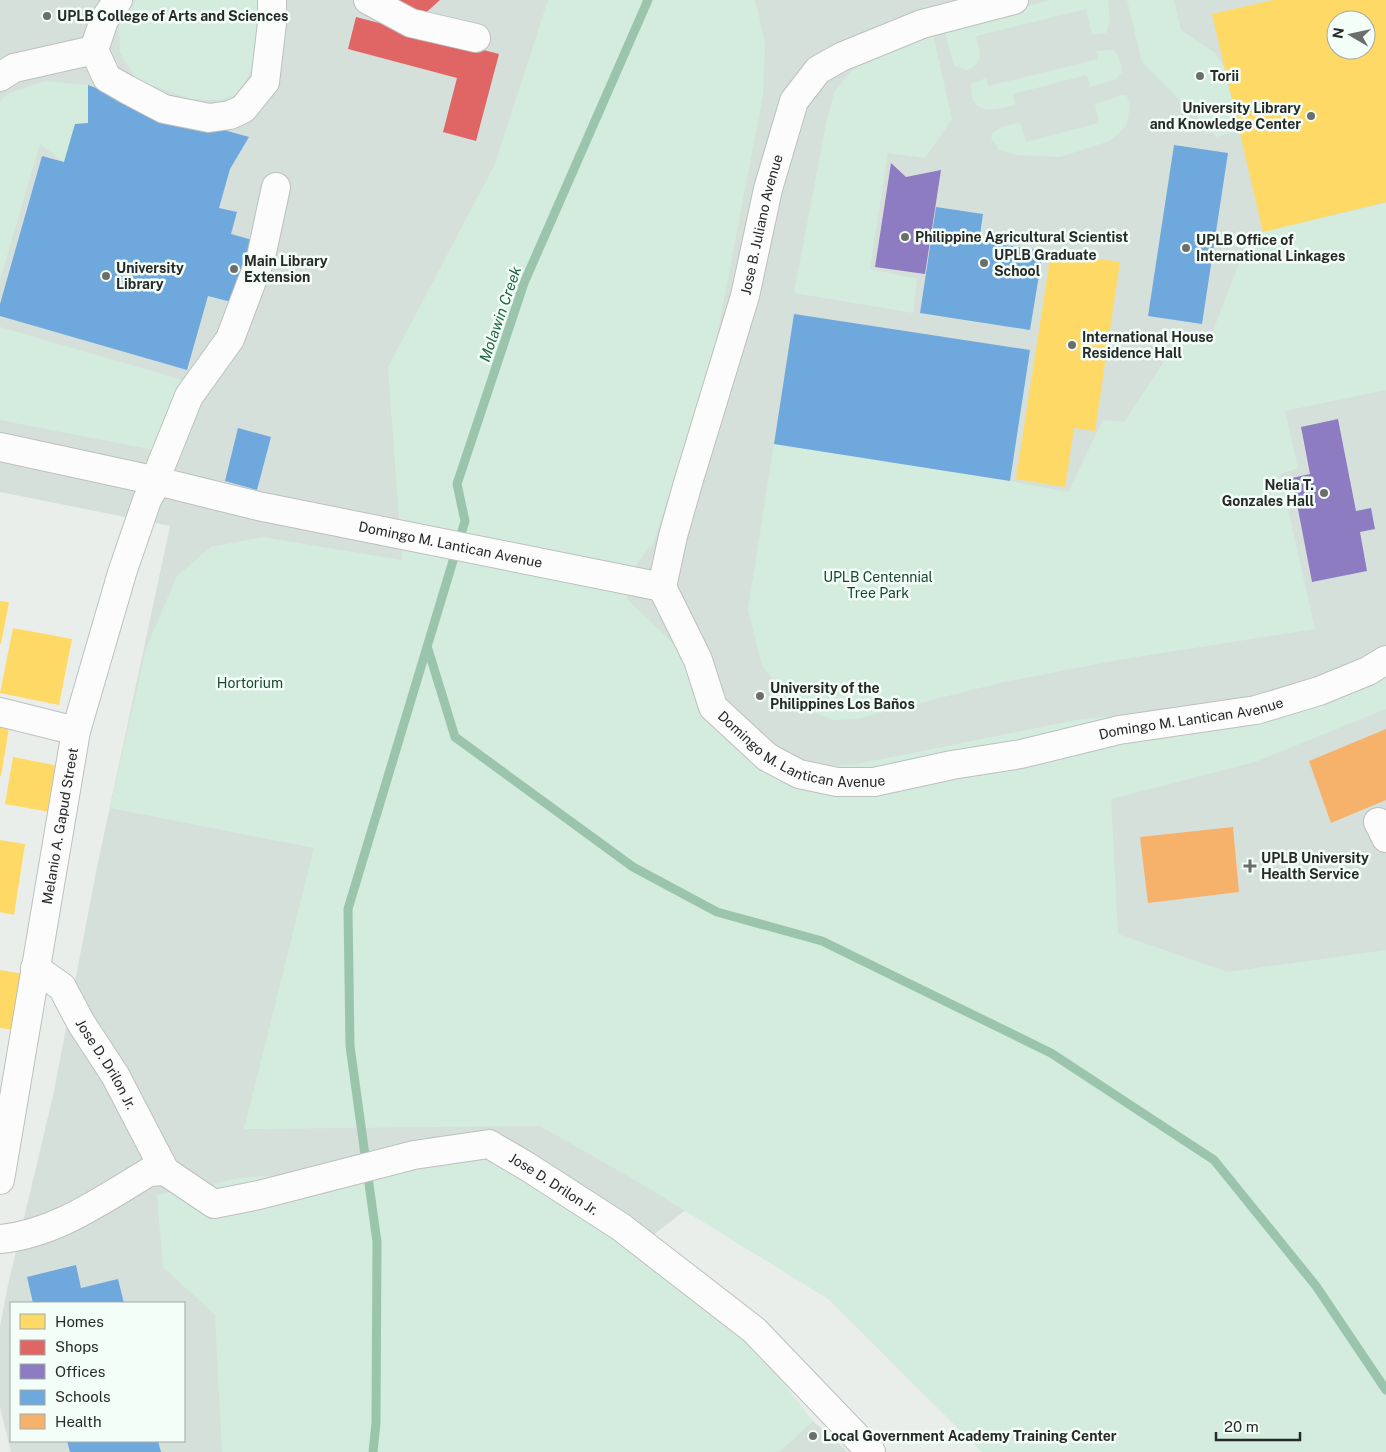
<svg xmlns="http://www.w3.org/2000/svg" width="1386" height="1452" font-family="'Public Sans',sans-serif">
  <rect width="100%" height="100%" fill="#e9eeeb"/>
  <g fill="#d6e0da" fill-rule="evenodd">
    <path d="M0 0H1386V1272L738 1170 558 1308 503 1452H11L0 1407V1327L8 1285 53 1096 97 867 170 526 0 492ZM1336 20H1366V50H1336ZM11 1303H184V1441H11Z"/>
    <path d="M813 1421 848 1452H779Z"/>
  </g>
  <g fill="#d3ecdd">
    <path d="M136 0H263L254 64 238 95 220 100 191 99 137 80 120 53 119 23Z"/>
    <path d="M548 0H754L758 11 765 45 763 95 710 372 652 546C635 561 630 577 627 599L681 651 753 737 807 768 857 764 1081 719 1208 706 1325 701 1386 676V709L1255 762 1111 799 1118 934 1228 972 1386 950V1452H982L828 1299 635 1180 540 1126 244 1129 314 848 110 808 146 649 177 576 211 547 263 537 402 560 388 367 495 164Z"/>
    <path d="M1050 0H1108L1110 21 1106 33 1092 35 1086 9 976 36C979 52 986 62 967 70L954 66 944 29Z"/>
    <path d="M1127 0H1174L1181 30 1215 53 1224 67 1239 131 1217 137 1142 62Z"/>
    <path d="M933 34 952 119 925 158 888 153 870 269 917 279 913 313 794 293 825 129 834 93 854 67Z"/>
    <path d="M1112 50C1120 56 1121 62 1122 72L1114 80 1090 87 1087 75 1013 94 1015 105C994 110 970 118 971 84L986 78 988 86 1098 59 1096 51Z"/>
    <path d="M45 81 88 85V123L75 124 64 162 40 144 0 280V102L7 94Z"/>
    <path d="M1122 95 1127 96 1130 107 1126 126 1110 141 1060 157 1016 155 999 150 991 138 993 133 1003 126 1020 123 1026 142 1099 123 1095 104Z"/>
    <path d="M1386 203V390L1285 411 1298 468 1280 474 1315 629 1118 660 1004 682 856 719 834 720 804 709 781 690 762 666 748 609 774 444 1010 481 1068 492 1103 420 1124 422 1173 348 1213 331 1250 235Z"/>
    <path d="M0 327 200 385 169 453 0 420Z"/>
    <path d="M500 1158 744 1332 813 1421 779 1452H222L215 1315 163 1267 157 1195 240 1178Z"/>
  </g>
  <g fill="#ffd966" fill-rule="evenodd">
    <path d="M1273 0H1386V202L1263 232 1212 14ZM1336 20H1366V50H1336Z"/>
    <path d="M1051 252 1120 262 1095 431 1074 428 1065 487 1016 479Z"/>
    <path d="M0 601 9 602 1 644H0Z"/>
    <path d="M13 628 72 639 59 705 0 693Z"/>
    <path d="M0 727 9 728 1 776H0Z"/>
    <path d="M13 757 59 766 50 812 5 804Z"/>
    <path d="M0 840 25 844 14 915 0 912Z"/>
    <path d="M0 970 23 974 15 1030 0 1028Z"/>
  </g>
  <g fill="#e06666">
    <path d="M386 0H440L420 18Z"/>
    <path d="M356 17 499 54 476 141 443 132 457 78 348 49Z"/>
  </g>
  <g fill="#8e7cc3">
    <path d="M891 163 906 177 941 170 925 274 875 267Z"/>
    <path d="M1338 419 1356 511 1371 508 1375 529 1360 532 1367 571 1312 582 1292 478 1310 474 1301 427Z"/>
  </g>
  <g fill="#6fa8dc">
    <path d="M88 85 170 115 249 137 230 169 219 208 237 212 231 234 260 242 243 305 208 296 187 370 0 316V304L42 156 64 162 75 124 88 123Z"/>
    <path d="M1174 145 1228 153 1202 324 1148 316Z"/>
    <path d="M936 207 983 214 979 241 1043 251 1030 330 920 313Z"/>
    <path d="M794 314 1030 350 1010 481 774 444Z"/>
    <path d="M238 428 271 437 257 490 225 481Z"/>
    <path d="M76 1265 81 1288 118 1279 124 1303H33L27 1277Z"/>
    <path d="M67 1441H158L161 1452H70Z"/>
  </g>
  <g fill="#f6b26b">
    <path d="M1386 729V800L1331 823 1309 761Z"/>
    <path d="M1233 827 1239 892 1148 903 1140 837Z"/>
  </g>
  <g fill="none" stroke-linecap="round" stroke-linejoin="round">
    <g stroke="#9ac5ac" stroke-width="9">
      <path d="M428 649 455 737 633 867 717 912 822 941 1051 1053 1214 1160 1316 1286 1386 1390"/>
      <path d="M373 1452 376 1423 377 1242 350 1046 348 909 465 521 457 484 524 283 648 0"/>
    </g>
    <g stroke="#bcc0be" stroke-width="30">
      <g id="minor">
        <path d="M118 0 104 20 94 50 107 78 126 89 164 109 209 118 230 115 243 109 265 82 272 23V0"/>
        <path d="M368 0 411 23 476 38"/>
        <path d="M0 77 14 68 94 50"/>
        <path id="s1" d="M0 447 157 481 258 506 662 587"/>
        <path id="s2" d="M662 587 698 660 713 707 767 757 799 774 837 782H874L952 765 1021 754 1119 730 1256 710 1319 691 1368 671 1386 660"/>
        <path id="s3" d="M662 587 673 536 688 483 745 296 768 189 794 101 818 70 841 57 922 24 1014 0"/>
        <path d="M0 712 76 731"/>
        <path d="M1378 822 1386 838"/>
        <path id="s4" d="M35 968 62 987 81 1023 115 1075 165 1171 214 1204 259 1195 414 1155 489 1144 528 1167 621 1227 754 1330 871 1452"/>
        <path id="s5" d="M0 1180 76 731 122 573 147 500 157 481 160 468 189 396 230 339 261 257 276 187"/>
        <path d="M0 1239C55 1234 102 1200 149 1172L165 1171"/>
      </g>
    </g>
    <use href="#minor" stroke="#fcfcfc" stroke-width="28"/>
  </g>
  <g fill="#6b6f6c" stroke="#f4fef8" stroke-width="2">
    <circle cx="47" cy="16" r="5"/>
    <circle cx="1200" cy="76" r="5"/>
    <circle cx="1311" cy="116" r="5"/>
    <circle cx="905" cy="237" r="5"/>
    <circle cx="1186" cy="248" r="5"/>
    <circle cx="984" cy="263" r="5"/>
    <circle cx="234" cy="269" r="5"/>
    <circle cx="106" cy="276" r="5"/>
    <circle cx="1072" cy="345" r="5"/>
    <circle cx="1324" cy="493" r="5"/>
    <circle cx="760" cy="696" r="5"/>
    <path d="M1247.5 858.5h5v5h5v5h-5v5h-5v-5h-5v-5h5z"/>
    <circle cx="813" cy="1436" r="5"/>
  </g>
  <g text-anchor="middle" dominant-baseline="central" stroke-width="5" stroke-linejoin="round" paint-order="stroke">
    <g font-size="14" font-weight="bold" fill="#272a28" stroke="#f4fef8" text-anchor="start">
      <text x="57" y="16">UPLB College of Arts and Sciences</text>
      <text x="1210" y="76">Torii</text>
      <text x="1301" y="108" text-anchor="end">University Library<tspan x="1301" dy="16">and Knowledge Center</tspan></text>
      <text x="915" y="237">Philippine Agricultural Scientist</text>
      <text x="1196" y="240">UPLB Office of<tspan x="1196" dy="16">International Linkages</tspan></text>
      <text x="994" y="255">UPLB Graduate<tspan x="994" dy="16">School</tspan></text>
      <text x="244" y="261">Main Library<tspan x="244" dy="16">Extension</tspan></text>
      <text x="116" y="268">University<tspan x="116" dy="16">Library</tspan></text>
      <text x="1082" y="337">International House<tspan x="1082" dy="16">Residence Hall</tspan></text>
      <text x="1314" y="485" text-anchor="end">Nelia T.<tspan x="1314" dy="16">Gonzales Hall</tspan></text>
      <text x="770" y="688">University of the<tspan x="770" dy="16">Philippines Los Baños</tspan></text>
      <text x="1261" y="858">UPLB University<tspan x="1261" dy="16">Health Service</tspan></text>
      <text x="823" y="1436">Local Government Academy Training Center</text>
    </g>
    <g font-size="14" fill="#272a28" stroke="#f4fef8">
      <text stroke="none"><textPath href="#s3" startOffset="376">Jose B. Juliano Avenue</textPath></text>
      <text stroke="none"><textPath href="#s1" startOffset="461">Domingo M. Lantican Avenue</textPath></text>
      <text stroke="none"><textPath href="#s2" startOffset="640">Domingo M. Lantican Avenue</textPath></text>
      <text stroke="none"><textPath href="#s2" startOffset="234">Domingo M. Lantican Avenue</textPath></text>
      <text stroke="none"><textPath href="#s5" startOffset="359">Melanio A. Gapud Street</textPath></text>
      <text stroke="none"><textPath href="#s4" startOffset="122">Jose D. Drilon Jr.</textPath></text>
      <text stroke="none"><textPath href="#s4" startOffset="661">Jose D. Drilon Jr.</textPath></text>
    </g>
    <g font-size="14" fill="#184730" stroke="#f4fef8">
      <text x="878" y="577">UPLB Centennial<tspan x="878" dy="16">Tree Park</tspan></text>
      <text x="250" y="683">Hortorium</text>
    </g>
    <g font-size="15" font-style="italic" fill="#216544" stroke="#f4fef8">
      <text transform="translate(500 314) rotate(-71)">Molawin Creek</text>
    </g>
  </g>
  <rect x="10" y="1302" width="175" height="140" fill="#f4fef8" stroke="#a2a9a5"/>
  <rect x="20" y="1314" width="25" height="15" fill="#ffd966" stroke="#a2a9a5"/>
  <text x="55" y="1327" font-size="15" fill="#272a28">Homes</text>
  <rect x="20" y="1340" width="25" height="15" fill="#e06666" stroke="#a2a9a5"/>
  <text x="55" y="1352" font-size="15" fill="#272a28">Shops</text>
  <rect x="20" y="1364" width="25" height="15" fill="#8e7cc3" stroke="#a2a9a5"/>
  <text x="55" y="1377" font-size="15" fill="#272a28">Offices</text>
  <rect x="20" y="1390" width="25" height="15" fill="#6fa8dc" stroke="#a2a9a5"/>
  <text x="55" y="1402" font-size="15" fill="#272a28">Schools</text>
  <rect x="20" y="1414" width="25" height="15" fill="#f6b26b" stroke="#a2a9a5"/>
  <text x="55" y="1427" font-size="15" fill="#272a28">Health</text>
  <g transform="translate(1351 35) rotate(279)"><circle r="24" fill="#f4fef8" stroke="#a2a9a5"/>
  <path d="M0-4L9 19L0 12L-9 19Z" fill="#6b6f6c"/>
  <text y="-8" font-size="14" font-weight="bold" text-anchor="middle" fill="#272a28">N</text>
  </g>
  <path d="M1216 1432v8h84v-8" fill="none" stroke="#272a28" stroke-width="2.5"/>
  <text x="1224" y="1432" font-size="15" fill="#272a28" stroke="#f4fef8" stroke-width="4" paint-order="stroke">20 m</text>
</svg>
